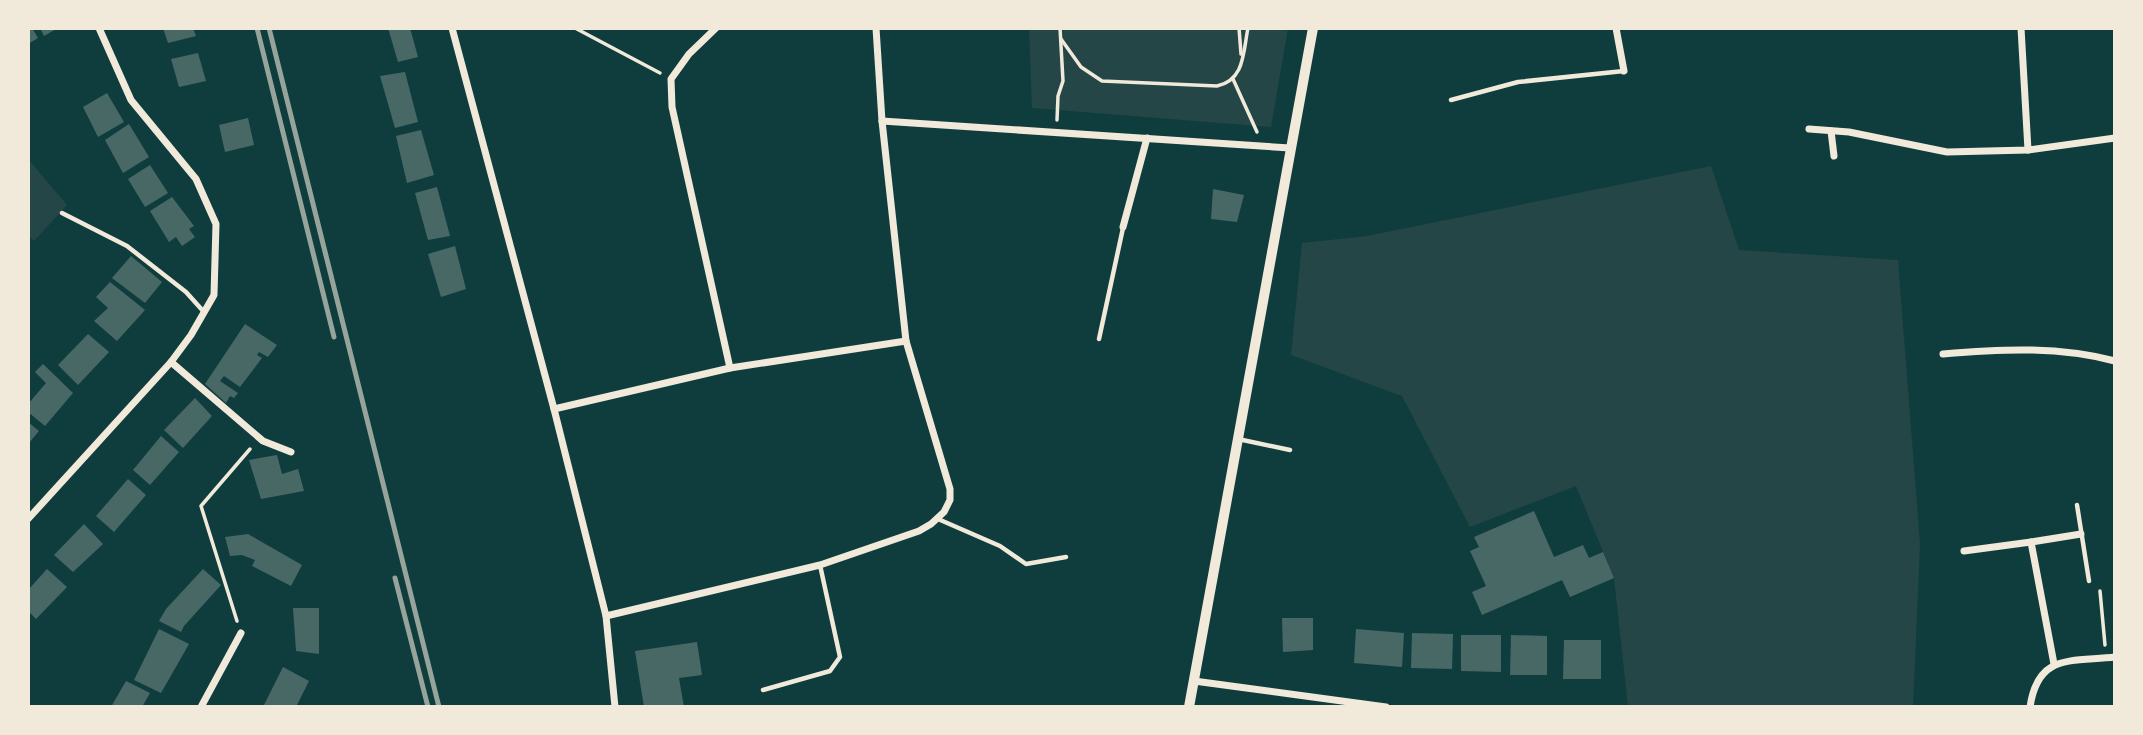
<svg xmlns="http://www.w3.org/2000/svg" width="2143" height="735" font-family="Signika,sans-serif">
  <rect width="100%" height="100%" fill="#0f3d3e"/>
  <g fill="#244646">
    <path d="M1029 28H1288L1271 127 1032 108Z"/>
    <path d="M28 159 67 205 34 241 28 235Z"/>
    <path d="M1711 166 1739 250 1898 260 1920 544 1913 707H1628L1614 578 1576 486 1470 527 1402 396 1291 355 1302 243 1367 236Z"/>
  </g>
  <g fill="#486865">
    <path d="M28 28H32L38 38 28 44Z"/>
    <path d="M40 28H58L44 36Z"/>
    <path d="M163 28H193L196 36 168 43Z"/>
    <path d="M388 28H410L418 57 398 62Z"/>
    <path d="M198 53 206 81 179 87 171 59Z"/>
    <path d="M405 72 418 122 395 128 380 76Z"/>
    <path d="M107 93 124 122 98 137 83 107Z"/>
    <path d="M248 118 254 145 225 152 219 125Z"/>
    <path d="M129 124 149 157 123 173 105 140Z"/>
    <path d="M421 130 434 175 407 183 396 136Z"/>
    <path d="M150 165 168 193 145 207 128 179Z"/>
    <path d="M437 187 450 236 428 240 415 193Z"/>
    <path d="M1213 189 1244 195 1237 222 1211 219Z"/>
    <path d="M172 197 194 226 189 229 195 237 182 246 176 237 169 242 150 211Z"/>
    <path d="M455 246 466 289 441 297 428 254Z"/>
    <path d="M131 256 162 282 145 303 112 278Z"/>
    <path d="M110 282 145 310 117 341 94 321 108 308 96 297Z"/>
    <path d="M245 324 277 345 268 357 259 352 257 355 262 358 240 387 224 376 220 381 238 393 234 398 230 396 226 403 205 384Z"/>
    <path d="M88 334 109 352 78 385 58 365Z"/>
    <path d="M43 364 73 393 45 426 28 412V404L46 383 35 372Z"/>
    <path d="M195 398 212 416 183 448 164 430Z"/>
    <path d="M28 422 39 431 28 444Z"/>
    <path d="M161 436 179 452 150 485 133 470Z"/>
    <path d="M277 455 282 474 298 469 304 491 261 499 249 460Z"/>
    <path d="M128 479 146 495 114 532 96 516Z"/>
    <path d="M1534 511 1554 557 1583 545 1589 558 1603 552 1614 578 1570 597 1562 580 1482 615 1472 592 1486 586 1470 551 1479 547 1474 537Z"/>
    <path d="M84 524 103 544 73 572 54 555Z"/>
    <path d="M248 534 302 565 291 586 252 566 255 560 242 555 230 556 225 537Z"/>
    <path d="M47 569 67 587 36 619 28 611V590Z"/>
    <path d="M203 569 221 585 184 626 181 632 159 621 166 609Z"/>
    <path d="M293 608H319V654L296 651Z"/>
    <path d="M1282 618H1313V650L1283 652Z"/>
    <path d="M159 629 189 644 161 693 134 680Z"/>
    <path d="M1356 629 1404 633 1402 667 1354 663Z"/>
    <path d="M1412 633 1453 634 1452 669 1411 668Z"/>
    <path d="M1461 635H1501V672L1461 671Z"/>
    <path d="M1511 635 1547 636V675H1510Z"/>
    <path d="M1564 640H1601V679H1563Z"/>
    <path d="M697 642 702 675 679 678 684 707H644L635 651Z"/>
    <path d="M283 667 309 681 296 707H263Z"/>
    <path d="M126 681 150 693 142 707H111Z"/>
  </g>
  <g fill="none" stroke-linecap="round" stroke-linejoin="round">
    <g stroke="#f1e9da" stroke-width="3.5">
      <path d="M575 28 660 73"/>
      <path d="M1239 28 1241 54"/>
      <path d="M1061 39 1081 67 1102 81 1217 86C1245 80 1243 52 1248 28"/>
      <path d="M1233 79 1257 132"/>
      <path d="M1057 120 1058 96 1063 81 1060 28"/>
      <path d="M2100 591 2105 645"/>
      <path d="M237 621 201 506 250 449"/>
    </g>
    <g stroke="#f1e9da" stroke-width="4.5">
      <path d="M1451 100 1518 82 1624 71"/>
      <path d="M62 213 127 246 186 292 204 312"/>
      <path d="M1099 339 1123 228"/>
      <path d="M1238 439 1290 450"/>
      <path d="M2077 505 2089 581"/>
      <path d="M938 519 1000 546 1026 564 1066 557"/>
      <path d="M763 690 830 671 840 657 820 565"/>
    </g>
    <g stroke="#f1e9da" stroke-width="7">
      <path d="M452 28 554 409 606 616 615 707"/>
      <path d="M716 28 689 54 671 79 672 107 730 368"/>
      <path d="M1616 28 1624 71"/>
      <path d="M2021 28 2028 150"/>
      <path d="M882 121 1290 148"/>
      <path d="M1809 129 1849 132 1947 152 2028 150 2115 138"/>
      <path d="M1831 131 1834 156"/>
      <path d="M1123 227 1147 138"/>
      <path d="M1943 354C2001 349 2058 346 2115 361"/>
      <path d="M171 362 263 441 291 452"/>
      <path d="M554 409 730 368 906 341"/>
      <path d="M28 519 171 362 191 335 214 295 216 224 196 179 131 100 99 28"/>
      <path d="M1964 551 2031 542"/>
      <path d="M606 616 820 565 919 531 931 524 944 512 950 500V489L906 341 882 121 876 28"/>
      <path d="M2054 664 2031 542 2081 534"/>
      <path d="M1194 681 1386 707"/>
      <path d="M201 707 241 633"/>
      <path d="M2030 707C2038 653 2071 662 2115 657"/>
    </g>
    <path stroke="#f1e9da" stroke-width="10" d="M1189 707 1313 28"/>
    <g stroke="#97a49c" stroke-width="5">
      <path d="M257 28 334 337"/>
      <path d="M269 28 439 707"/>
      <path d="M395 578 428 707"/>
    </g>
  </g>
  <rect width="2143" height="735" fill="none" stroke="#f1e9da" stroke-width="60"/>
</svg>
